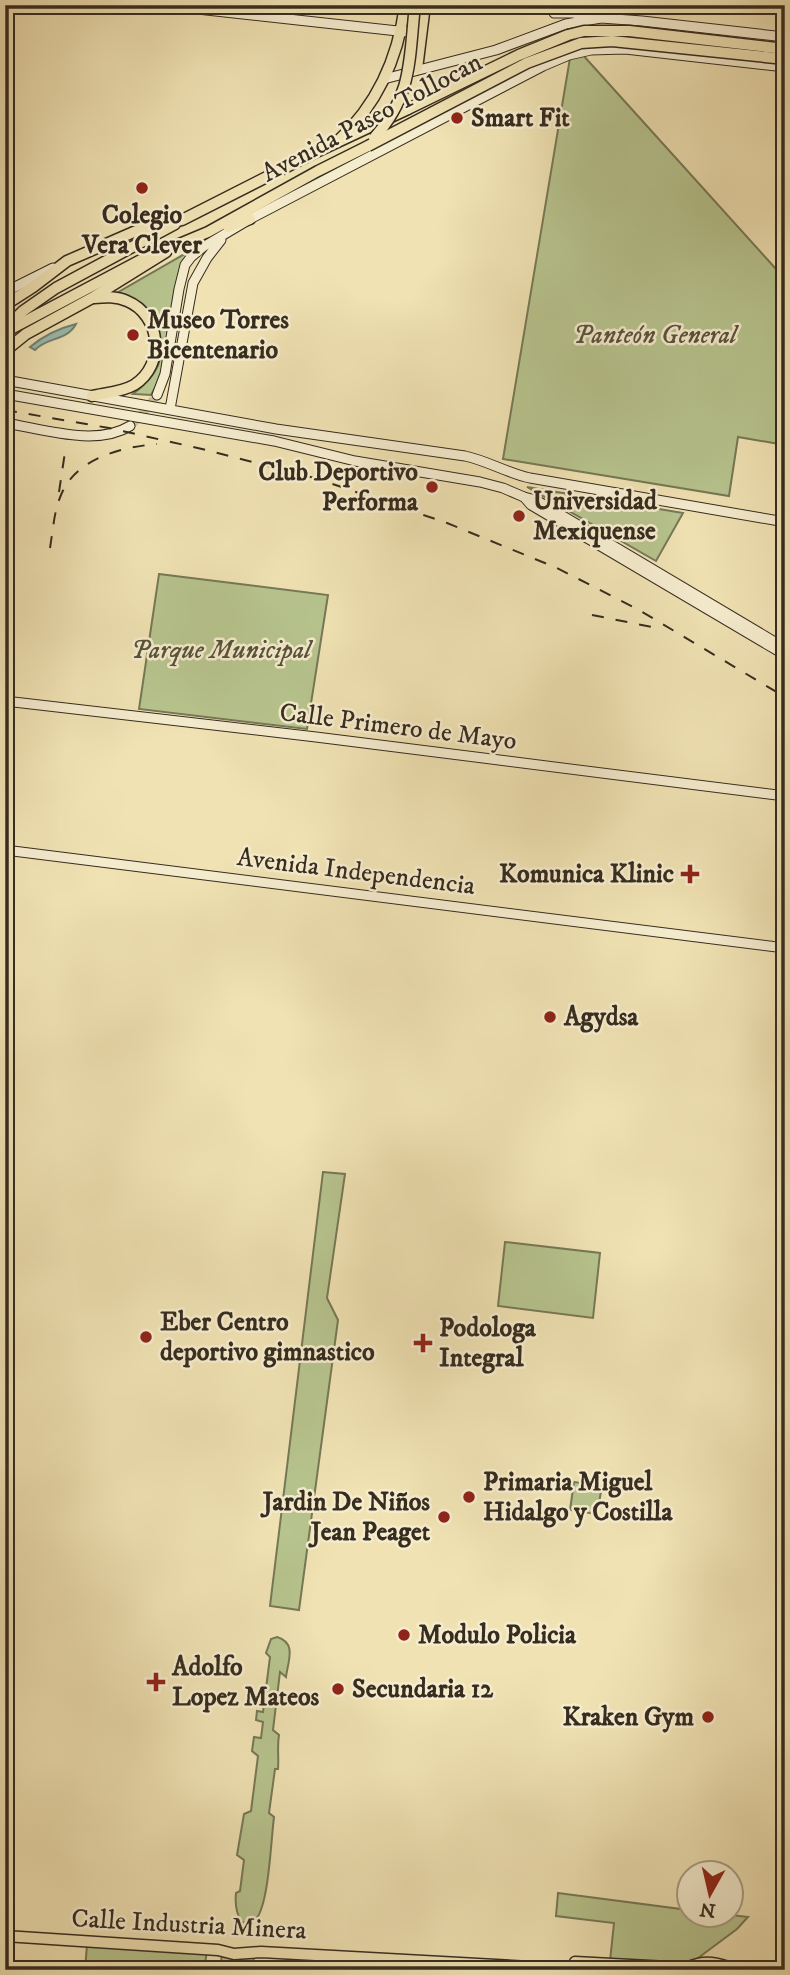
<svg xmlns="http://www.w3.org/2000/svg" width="790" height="1975" font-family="'IM FELL DW Pica',serif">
  <rect width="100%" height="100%" fill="#f0e2b3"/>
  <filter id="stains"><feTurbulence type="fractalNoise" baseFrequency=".00286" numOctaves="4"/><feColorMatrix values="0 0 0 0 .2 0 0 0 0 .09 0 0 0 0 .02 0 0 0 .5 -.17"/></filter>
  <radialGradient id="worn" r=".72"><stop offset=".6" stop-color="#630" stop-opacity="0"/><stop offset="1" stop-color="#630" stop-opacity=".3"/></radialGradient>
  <g fill="#b7c48e" stroke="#767856" stroke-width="2">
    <path d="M582 54 785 279V445L738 437 729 496 503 459 570 58Z"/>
    <path d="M188 252 190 253 160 379 151 395 133 394C157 376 168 357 157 328 155 324 155 320 153 318 147 311 124 299 115 294Z"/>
    <path d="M527 487 683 513 656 561Z"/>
    <path d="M159 574 328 595 307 729 139 709Z"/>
    <path d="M323 1172 345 1174 327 1298 338 1320 299 1610 270 1606Z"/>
    <path d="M505 1242 600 1253 593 1318 498 1306Z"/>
    <path d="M574 1482 602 1486 597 1514 570 1510Z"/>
    <path d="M277 1637C297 1643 288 1661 286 1677L280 1672 273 1730 279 1735C277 1747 279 1758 278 1769H275L269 1813 274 1817C271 1839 269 1904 256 1919 252 1924 248 1923 242 1922 236 1914 235 1903 236 1893L240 1891 244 1860 237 1855 244 1814 251 1811 258 1756 252 1751 254 1737 261 1738 263 1722 256 1720 257 1711 263 1712 270 1657 266 1653 271 1639Z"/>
    <path d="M558 1893 688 1910V1916L731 1915 748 1917 737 1929 686 1967 610 1961 614 1923 556 1916Z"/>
    <path d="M87 1945 207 1951 204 1970H85Z"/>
    <path d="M222 1954 254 1957 252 1970H220Z"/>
  </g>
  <path fill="#9abdaf" stroke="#728375" stroke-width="2" d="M76 324C67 341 47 337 35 350L30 347C43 336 60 328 76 324Z"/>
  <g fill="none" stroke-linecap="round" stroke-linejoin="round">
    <path stroke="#cbbe95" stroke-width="9" stroke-dasharray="9 4.5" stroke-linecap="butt" d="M130 426 144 412 157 395"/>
    <g stroke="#362c1f" stroke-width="11">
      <g id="secondary">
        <path d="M161 5 407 32"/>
        <path d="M554 13H573L596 17"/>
        <path d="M384 79 496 50 566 24 601 18 642 21 785 37"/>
        <path d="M5 292 53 268"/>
        <path d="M5 380 276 429 465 456C488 461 507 473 530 478L785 522"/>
        <path d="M5 394 274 441 355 461 480 482 503 488 524 497 536 500 785 648"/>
        <path d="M157 395 165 374 179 289 185 265 191 257 203 247 250 219 543 66 569 55 591 50 625 49 785 67"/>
        <path d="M170 409 193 283 207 258 221 240"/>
        <path d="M5 423C43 429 96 447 130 426"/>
        <path d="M524 497 531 505 785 655"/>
        <path d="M5 701 316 737 785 796"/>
        <path d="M5 850 785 948"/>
      </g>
    </g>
    <g stroke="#362c1f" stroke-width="13">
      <g id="primary">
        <path d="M417 69 425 5"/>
        <path d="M338 141C378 104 398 59 405 5"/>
        <path d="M5 329 23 311 56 288 175 224"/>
        <path d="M5 351 26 334 92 298 166 252"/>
        <path d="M92 396C106 393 122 392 134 385 166 365 161 315 127 301 116 296 105 297 94 298"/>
        <path d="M5 1936 218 1950 234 1954 261 1952 585 1970"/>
        <path d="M575 1962 687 1968C705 1959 718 1963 737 1970"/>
      </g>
    </g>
    <g stroke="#362c1f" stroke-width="13">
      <g id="trunk">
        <path d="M228 227 250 219"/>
        <path d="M5 305 33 287 67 261 136 231 182 220 314 153 408 109"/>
        <path d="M5 332 141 260 208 232 318 171 368 146"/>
      </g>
    </g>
    <use href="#secondary" stroke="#f5ecce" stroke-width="9"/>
    <use href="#primary" stroke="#f0e2b3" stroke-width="10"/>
    <use href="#trunk" stroke="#f0e2b3" stroke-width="10"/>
    <g stroke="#362c1f" stroke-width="2" stroke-dasharray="12 12" stroke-linecap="butt">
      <path d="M5 410 109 428 202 449 318 479 447 523 557 568 639 610 785 697"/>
      <path d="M59 492 65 452"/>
      <path d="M50 548C53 530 54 511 61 495 76 458 122 447 157 444"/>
      <path d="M592 615 662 629"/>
    </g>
    <g stroke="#362c1f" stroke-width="13" stroke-linecap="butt">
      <g id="trunk-bridge">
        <path d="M408 109 519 55 568 35 584 31H629L785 49"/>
        <path d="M374 138C413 95 409 59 415 5"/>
        <path d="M368 146 527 63 581 43 612 41 785 59"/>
      </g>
    </g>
    <use href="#trunk-bridge" stroke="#f0e2b3" stroke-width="10"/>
  </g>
  <g fill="#8f2418" stroke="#f5ecce" stroke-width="2.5">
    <circle cx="457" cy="118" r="7"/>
    <circle cx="142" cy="188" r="7"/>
    <circle cx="133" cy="335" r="7"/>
    <circle cx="432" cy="487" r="7"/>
    <circle cx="519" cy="516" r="7"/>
    <path d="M686.5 863.5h7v7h7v7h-7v7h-7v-7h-7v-7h7z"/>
    <circle cx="550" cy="1017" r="7"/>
    <circle cx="146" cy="1337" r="7"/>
    <path d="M419.5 1332.5h7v7h7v7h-7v7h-7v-7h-7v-7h7z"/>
    <circle cx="469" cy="1497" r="7"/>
    <circle cx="444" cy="1517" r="7"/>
    <circle cx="404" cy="1635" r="7"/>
    <path d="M152.5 1671.5h7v7h7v7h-7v7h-7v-7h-7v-7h7z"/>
    <circle cx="338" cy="1689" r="7"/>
    <circle cx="708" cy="1717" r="7"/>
  </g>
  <g text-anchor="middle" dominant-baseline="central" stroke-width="5" stroke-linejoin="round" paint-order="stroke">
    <g font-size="26" fill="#362c1f" stroke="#f5ecce">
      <text transform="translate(372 118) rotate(-28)">Avenida Paseo Tollocan</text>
      <text transform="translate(398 727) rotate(7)">Calle Primero de Mayo</text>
      <text transform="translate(356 872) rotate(7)">Avenida Independencia</text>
      <text transform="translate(189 1925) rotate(3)">Calle Industria Minera</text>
    </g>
    <g font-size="26" font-weight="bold" fill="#362c1f" stroke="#f5ecce" text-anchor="start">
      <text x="471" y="118">Smart Fit</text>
      <text x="142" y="215" text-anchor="middle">Colegio<tspan x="142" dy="30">Vera Clever</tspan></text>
      <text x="147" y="320">Museo Torres<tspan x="147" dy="30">Bicentenario</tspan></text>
      <text x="418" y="472" text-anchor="end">Club Deportivo<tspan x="418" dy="30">Performa</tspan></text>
      <text x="533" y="501">Universidad<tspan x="533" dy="30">Mexiquense</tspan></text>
      <text x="674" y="874" text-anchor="end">Komunica Klinic</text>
      <text x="564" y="1017">Agydsa</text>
      <text x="160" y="1322">Eber Centro<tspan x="160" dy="30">deportivo gimnastico</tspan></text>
      <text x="439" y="1328">Podologa<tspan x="439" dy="30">Integral</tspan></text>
      <text x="483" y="1482">Primaria Miguel<tspan x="483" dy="30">Hidalgo y Costilla</tspan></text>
      <text x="430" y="1502" text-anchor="end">Jardin De Niños<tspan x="430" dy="30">Jean Peaget</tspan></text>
      <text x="418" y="1635">Modulo Policia</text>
      <text x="172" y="1667">Adolfo<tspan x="172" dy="30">Lopez Mateos</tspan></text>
      <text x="352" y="1689">Secundaria 12</text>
      <text x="694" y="1717" text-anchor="end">Kraken Gym</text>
    </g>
    <g font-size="26" font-style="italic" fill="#56523b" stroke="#f5ecce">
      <text x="655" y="335">Panteón General</text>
      <text x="221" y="650">Parque Municipal</text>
    </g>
  </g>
  <rect width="790" height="1975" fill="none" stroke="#f0e2b3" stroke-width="28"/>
  <rect x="7" y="7" width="776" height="1961" fill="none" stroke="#362c1f" stroke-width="3.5"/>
  <rect x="14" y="14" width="762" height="1947" fill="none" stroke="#362c1f" stroke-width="2"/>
  <g transform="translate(710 1894) rotate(188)"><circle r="33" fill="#f5ecce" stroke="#a99f88" stroke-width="2"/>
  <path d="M0-5L12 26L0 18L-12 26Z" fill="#8f2418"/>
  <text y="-10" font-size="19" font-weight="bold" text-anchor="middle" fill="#362c1f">N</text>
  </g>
  <rect width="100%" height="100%" filter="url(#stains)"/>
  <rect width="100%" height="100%" fill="url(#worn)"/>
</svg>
